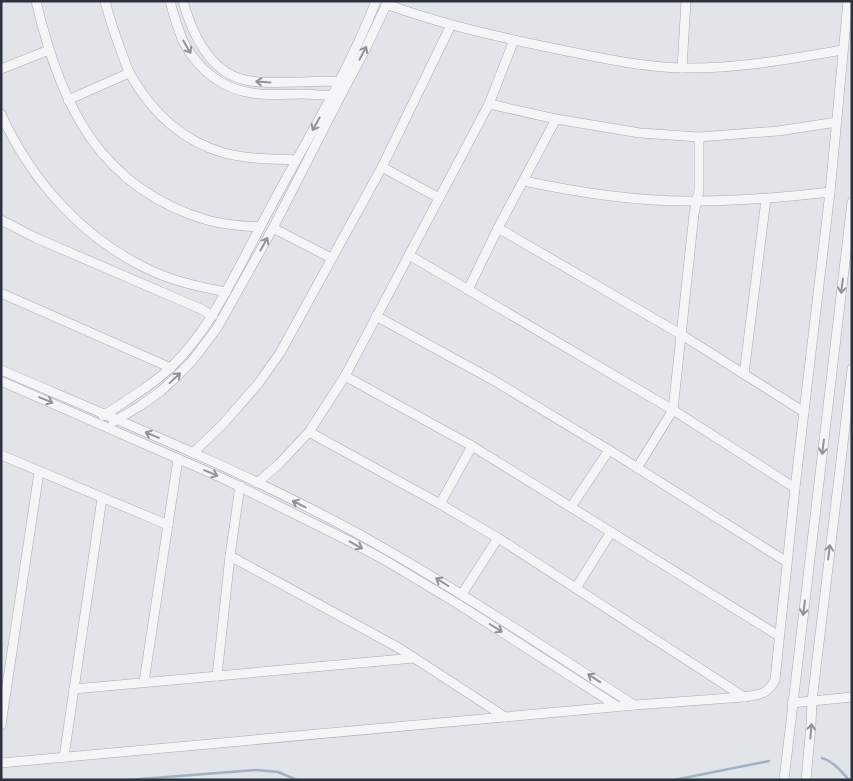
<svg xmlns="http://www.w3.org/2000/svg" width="853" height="781" font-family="Montserrat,sans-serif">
  <rect width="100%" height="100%" fill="#e1e4e8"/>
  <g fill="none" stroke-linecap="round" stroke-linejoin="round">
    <g stroke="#a0b2c4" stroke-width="2.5">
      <path d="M822 758C833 761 841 771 849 780"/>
      <path d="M128 780 257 770 278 772 297 780"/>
      <path d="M674 780 769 761"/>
    </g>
    <g stroke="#a7abb2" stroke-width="10">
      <g id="minor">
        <path d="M36 1C60 104 99 188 207 220 224 225 243 226 260 227"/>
        <path d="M105 1C110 20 116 38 123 56 125 62 127 68 130 74 151 111 182 141 224 153 247 159 272 159 296 160"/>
        <path d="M170 1C174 16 178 31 185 45 200 71 223 89 252 93 268 96 286 94 303 94 314 94 326 96 337 95"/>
        <path d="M183 1C192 33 209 72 245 80 262 84 281 82 299 82 313 82 328 80 342 82"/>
        <path d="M386 4C443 25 503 38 562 50 601 58 641 67 682 68 736 69 790 59 843 50"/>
        <path d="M682 68 686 1"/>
        <path d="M1 69 49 50"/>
        <path d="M68 100 129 73"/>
        <path d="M489 104 556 119 640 133 699 137 778 131 837 122"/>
        <path d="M1 114C32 182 84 240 152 271 176 282 201 287 226 292"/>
        <path d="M382 167 439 198"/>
        <path d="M524 181C580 193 640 202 697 201 742 201 786 197 830 192"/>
        <path d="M1 220 36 238 201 309 213 316"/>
        <path d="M273 228 331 258"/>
        <path d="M498 228 682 335 804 412"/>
        <path d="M409 255 673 410 795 488"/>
        <path d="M468 290 498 228 556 119"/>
        <path d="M1 293 171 368"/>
        <path d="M376 316 493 380 609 450 787 562"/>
        <path d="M1 370C120 421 241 470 355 532 451 585 542 646 634 705"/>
        <path d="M744 374 766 199"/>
        <path d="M345 376 472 446 779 636"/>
        <path d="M1 381 222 478 347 540 383 559 458 604 617 706"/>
        <path d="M103 416C128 399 155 384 176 362 204 334 222 299 241 264 252 242 264 220 276 197 311 133 349 70 376 1"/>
        <path d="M113 422 140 406 161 391 176 377 192 361 217 328 273 228 341 95 366 48 388 1"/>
        <path d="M309 432 440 504 498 538 744 697"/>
        <path d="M193 453 223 424 258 384 280 353 382 167 451 25"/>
        <path d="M1 455 168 525"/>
        <path d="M637 468 673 410 694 214 699 190V137"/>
        <path d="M257 483 279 464 309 432 345 376 489 104 514 40"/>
        <path d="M440 504 472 446"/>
        <path d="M571 507 609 450"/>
        <path d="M230 556 399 648 505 717"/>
        <path d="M576 588 611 532"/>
        <path d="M462 594 498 538"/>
        <path d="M217 676 230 556 240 486"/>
        <path d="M144 682 178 459"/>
        <path d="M74 689 414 658"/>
        <path d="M792 703 852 697"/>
        <path d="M1 725 39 472"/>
        <path d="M64 757 102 498"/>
        <path d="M1 763 635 705 744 697C760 694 767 695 775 680L795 488 830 192 848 1"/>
        <path d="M784 780 852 202"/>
        <path d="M806 780 811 725 812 701 852 369"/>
      </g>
    </g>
    <use href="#minor" stroke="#f3f5f7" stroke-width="9"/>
  </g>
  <defs><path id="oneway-shaft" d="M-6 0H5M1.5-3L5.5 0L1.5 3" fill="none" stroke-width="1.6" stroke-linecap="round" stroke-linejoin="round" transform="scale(1.25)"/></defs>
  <g stroke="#8f949a">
    <use href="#oneway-shaft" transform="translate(187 47) rotate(60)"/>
    <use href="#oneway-shaft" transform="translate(363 53) rotate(-62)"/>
    <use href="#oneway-shaft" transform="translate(263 82) rotate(-176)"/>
    <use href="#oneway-shaft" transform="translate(316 124) rotate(119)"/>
    <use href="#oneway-shaft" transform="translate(264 244) rotate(-61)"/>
    <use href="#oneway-shaft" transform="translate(842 286) rotate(97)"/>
    <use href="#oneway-shaft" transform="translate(175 378) rotate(-43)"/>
    <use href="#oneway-shaft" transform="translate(46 400) rotate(23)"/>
    <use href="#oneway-shaft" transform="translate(152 435) rotate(-157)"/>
    <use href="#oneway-shaft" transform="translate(823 447) rotate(97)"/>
    <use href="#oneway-shaft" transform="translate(211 473) rotate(23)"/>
    <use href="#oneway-shaft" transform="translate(299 504) rotate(-154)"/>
    <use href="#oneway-shaft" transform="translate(356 545) rotate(29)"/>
    <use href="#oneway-shaft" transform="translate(829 552) rotate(-83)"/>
    <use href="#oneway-shaft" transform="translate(442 582) rotate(-148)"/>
    <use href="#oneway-shaft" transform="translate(804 608) rotate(97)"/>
    <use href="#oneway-shaft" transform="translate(496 628) rotate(32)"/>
    <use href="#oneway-shaft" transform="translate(594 678) rotate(-147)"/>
    <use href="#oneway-shaft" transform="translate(811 731) rotate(-85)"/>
  </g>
  <rect width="853" height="781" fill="none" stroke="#2b323e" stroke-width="5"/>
</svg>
